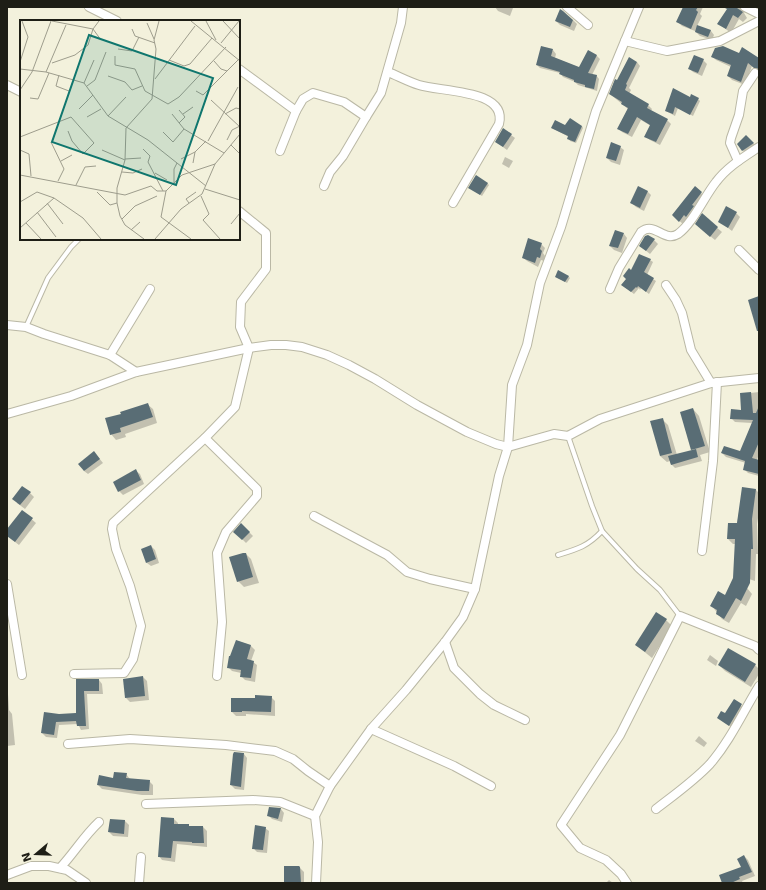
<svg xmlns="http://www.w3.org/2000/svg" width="766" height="890" font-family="'DejaVu Sans',sans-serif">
  <rect width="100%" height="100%" fill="#f3f1dc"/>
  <g fill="#0003">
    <path d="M495 7H512L513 8 510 16 498 11Z"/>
    <path d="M684 7H703L700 14 702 16 697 26 711 31 714 35 712 40 700 36 695 31 682 26 678 22Z"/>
    <path d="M730 7H747L744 13 747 18 743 22 739 19 731 33 719 24Z"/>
    <path d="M573 20 577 24 574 31 560 25 556 21Z"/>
    <path d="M553 50 556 54 555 58 580 68 588 52 597 56 600 59 592 75H596L599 79 597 91 578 85 575 82 563 77 560 73 540 68 537 65Z"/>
    <path d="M739 54 759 58V70L752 66 745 85 732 80 728 76 731 67 716 60 712 56Z"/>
    <path d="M703 60 707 64 702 76 693 72 689 68Z"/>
    <path d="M637 62 640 66 629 88 631 90 629 94 648 105 652 109 651 111 667 120 671 124 660 145 650 140 646 137 651 126 641 120 632 137 622 132 618 128 628 109 610 94 618 81Z"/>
    <path d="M691 98 698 99 700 101 693 116 678 108 675 116 666 111Z"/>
    <path d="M582 126 583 128 576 143 570 141 569 139V137L552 128Z"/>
    <path d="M511 135 515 138 507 150 496 142Z"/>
    <path d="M746 136 757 147 747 155 738 145Z"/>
    <path d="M620 147 624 150 620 165 611 162 607 158Z"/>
    <path d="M505 157 513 161 509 168 502 164Z"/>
    <path d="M487 183 489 185 482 196 471 189Z"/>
    <path d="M647 191 651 195 644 211 636 207 632 203Z"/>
    <path d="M701 193 704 196 694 208 696 210 690 219 688 218 683 224 676 218Z"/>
    <path d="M736 213 740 217 732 231 719 221Z"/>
    <path d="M702 215 722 232 715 240 700 228Z"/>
    <path d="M624 234 627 238 622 253 614 250 610 246Z"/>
    <path d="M654 240 658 244 650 254 640 246Z"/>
    <path d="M541 244 545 248 543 253 545 256 544 261 541 260 538 267 527 261 523 257Z"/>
    <path d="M650 260 653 262 647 275 656 281 649 294 641 288 640 290 639 288 634 294 625 287 632 272Z"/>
    <path d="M568 276 570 278 567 283 558 278Z"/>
    <path d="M759 392V454L757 460 759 461V476L748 473 744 469 746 463 726 457 722 453 741 452 752 423 735 422 731 418 742 411 741 394Z"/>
    <path d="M147 404 153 409 157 423 125 434 126 437 116 440 111 434 122 415Z"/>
    <path d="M693 409 699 416 710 452 700 455 702 461 675 468 671 464 670 461 667 462 660 456 662 419 668 425 677 455 693 451 692 449Z"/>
    <path d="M94 452 103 463 88 474 84 471Z"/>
    <path d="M136 471 140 474 144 484 123 495 119 491Z"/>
    <path d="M743 488 756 490 759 493V512L757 524 758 554H756L755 581 746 578 747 588 752 594 746 606 741 603 729 623 722 619 712 606 725 596 734 581 736 544H733L728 539 737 524Z"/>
    <path d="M30 493 34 497 25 509 17 503Z"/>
    <path d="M22 511 36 523 19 545 7 536V531Z"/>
    <path d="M241 524 253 536 246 543 235 532Z"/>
    <path d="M151 546 155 550 159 563 151 566 147 563Z"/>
    <path d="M245 553 251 559 259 583 244 587 238 581 230 558Z"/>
    <path d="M666 620 672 626 652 658 636 645Z"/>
    <path d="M237 641 251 646 255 650 251 661 253 662 257 665 255 682 245 680 241 676V673L232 671 228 667Z"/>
    <path d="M710 655 718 661 716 666 707 660Z"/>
    <path d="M719 665H755L759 669V674L751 687 725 671Z"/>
    <path d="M143 677 147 681 149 700 130 702 126 698Z"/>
    <path d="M77 680H99L102 684 103 694H87L89 729 81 730 78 724 59 725 57 738 46 737 42 733 59 715 77 714Z"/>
    <path d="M7 693 8 694 9 710 12 714 15 745 7 746Z"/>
    <path d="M271 697 275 701V716L246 714V716H236L232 712 256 699Z"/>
    <path d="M735 700 745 709 734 729 718 718 726 715Z"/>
    <path d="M699 736 707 743 704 747 695 741Z"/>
    <path d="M244 754 247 758 244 790 235 789 231 785Z"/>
    <path d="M126 774 130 779 149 781 153 785V795H142L102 789 98 785Z"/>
    <path d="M281 809 284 813 282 822 272 819 268 815Z"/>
    <path d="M174 819 178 823V825L190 827H203L207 831V847L177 844 175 862 162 860 159 856Z"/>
    <path d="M110 820 125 821 129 825 128 837 113 836 109 832Z"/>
    <path d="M265 828 269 831 267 853 257 852 253 848Z"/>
    <path d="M744 856 748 860 755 876 742 881 743 883H723L742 867Z"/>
    <path d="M300 868 304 872V883H285Z"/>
    <path d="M609 880 613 883H606Z"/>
  </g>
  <g fill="#596d75">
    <path d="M683 7H698L696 10 698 12 691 29 676 22Z"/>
    <path d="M723 7H738L737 8 743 12 738 18 733 15 726 29 717 24 727 9Z"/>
    <path d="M560 9 563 11 573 20 570 27 555 21Z"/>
    <path d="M697 25 711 30 708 37 695 32Z"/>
    <path d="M541 46 553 49 551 56 579 67 588 50 597 55 588 73 597 75 594 89 585 87V85L574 82V80L559 74 560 72 536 65Z"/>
    <path d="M723 46 739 53 742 47 759 58V69L754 68 748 63 741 82 727 76 731 65 711 57 715 48Z"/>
    <path d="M694 55 704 59 698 73 688 69Z"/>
    <path d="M629 57 637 62 626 84 627 85 625 90 649 104 647 108 668 119 656 142 644 137 650 125 637 117 628 134 617 129 628 108 621 104 622 102 609 94 615 79 617 80Z"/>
    <path d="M673 88 690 97 691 94 699 98 690 115 675 107 673 114 665 111Z"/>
    <path d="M570 118 582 126 575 142 567 139 568 136 551 128 555 120 565 125Z"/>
    <path d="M503 128 512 134 503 147 495 142Z"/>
    <path d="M746 135 754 143 742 151 737 144Z"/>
    <path d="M611 142 621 146 616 161 606 158Z"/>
    <path d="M476 175 488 183 480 195 468 188Z"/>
    <path d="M638 186 648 191 640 208 630 203Z"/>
    <path d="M695 186 702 192 692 205 694 206 686 217 684 215 679 222 672 215Z"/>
    <path d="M726 206 737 212 728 228 718 222Z"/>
    <path d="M702 213 718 227 710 237 695 224Z"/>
    <path d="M615 230 624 233 618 248 609 246Z"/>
    <path d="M648 235 655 239 646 251 639 246 645 236Z"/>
    <path d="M528 238 542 243 540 249 542 251 540 258 537 257 535 263 522 258Z"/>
    <path d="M639 254 651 259 644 272 654 278 646 292 638 286 637 288 636 287 631 292 621 285 626 279 623 276 629 268 631 270Z"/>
    <path d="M558 270 569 276 565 282 555 277Z"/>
    <path d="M759 296V331H757L748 300Z"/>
    <path d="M751 392 753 413H756L759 406V442L752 458 759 460V474L743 470 745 461 721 453 724 446 740 451 753 420 730 419 731 409 741 410 740 393Z"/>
    <path d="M148 403 153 417 120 428 121 432 110 435 105 418 121 414 120 412Z"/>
    <path d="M693 408 705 446 691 450 680 412Z"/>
    <path d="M663 418 672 453 660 456 650 421Z"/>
    <path d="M696 449 698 457 671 465 668 456Z"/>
    <path d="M94 451 100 459 84 471 78 464Z"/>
    <path d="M136 469 141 480 118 492 113 482Z"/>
    <path d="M22 486 31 492 20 505 12 499Z"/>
    <path d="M742 487 756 489 752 519 753 549H751L750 583 741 601 736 598 724 619 716 614 717 610 710 606 718 591 725 595 733 578 735 539H727L728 523H737Z"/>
    <path d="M22 510 33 518 15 542 7 536V529Z"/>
    <path d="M241 523 250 532 242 540 233 532Z"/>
    <path d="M151 545 156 559 146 563 141 549Z"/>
    <path d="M243 553H246L253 577 237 582 229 557Z"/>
    <path d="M656 612 667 619 645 652 635 645Z"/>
    <path d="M236 640 251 645 247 659 254 661 251 678 240 677 241 670 227 668 229 656H230Z"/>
    <path d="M728 648 756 664 745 682 718 665Z"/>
    <path d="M143 676 145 696 125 698 123 679Z"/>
    <path d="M76 679H99V691H84L86 726H77L76 721 56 722 54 735 41 733 44 712 59 714 76 713Z"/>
    <path d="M255 695 272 696 271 712 242 711V712H231V698H255Z"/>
    <path d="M734 699 742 704 729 726 717 718 721 711 725 713Z"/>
    <path d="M234 752 244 753 241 787 230 785 233 754Z"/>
    <path d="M114 772 127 773 126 778 150 780 149 791H137L97 785 99 775 113 778Z"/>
    <path d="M269 807 281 808 278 819 267 816Z"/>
    <path d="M161 817 174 818V824H189V826H203L204 843H192V842L173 841 171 858 158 857Z"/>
    <path d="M110 819 125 820 124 834 108 832Z"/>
    <path d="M255 825 266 827 263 850 252 849Z"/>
    <path d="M744 855 752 872 739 877 740 879 731 883H722L719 875 741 867 737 859Z"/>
    <path d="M284 866H299L300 867 301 883H284Z"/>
  </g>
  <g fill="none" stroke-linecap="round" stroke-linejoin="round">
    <g stroke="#bab8a5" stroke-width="6">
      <g id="service">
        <path d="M26 327 48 278 71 247 79 239"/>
        <path d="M568 436 592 506 602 531 637 569 660 590 680 616"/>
        <path d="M558 555C578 549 588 546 602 531"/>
      </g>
    </g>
    <g stroke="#bab8a5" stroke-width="10">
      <g id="minor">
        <path d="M89 7 117 21"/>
        <path d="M567 7 588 25"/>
        <path d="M745 7 759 14"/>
        <path d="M625 41 667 51 720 41 759 21"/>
        <path d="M239 69 296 111"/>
        <path d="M388 72C398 76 409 82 419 85 440 92 508 89 499 124L453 203"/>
        <path d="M7 85 21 92"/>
        <path d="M280 151 296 111 303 99 313 93 344 102 366 117"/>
        <path d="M738 161 730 143 731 138 739 115 743 91 755 73"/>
        <path d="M324 186 330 172 343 156 366 117 381 93 401 23 403 7"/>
        <path d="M739 250 759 270"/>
        <path d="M666 285 676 300 682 313 691 350 711 383"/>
        <path d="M610 289 619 268 641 232C655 221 664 243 678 234 693 223 704 197 716 182 727 167 744 157 759 147"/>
        <path d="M7 325 26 327 44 334 110 355 136 372"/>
        <path d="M110 355 150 289"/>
        <path d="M7 414 71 396 136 372 249 348 271 345H286L302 347 327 355 349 365 375 379 417 405 467 432 496 444 508 447 554 434 568 436 600 419 711 383 759 378"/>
        <path d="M205 438 257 489V496L226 532 217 553 222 622 217 676"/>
        <path d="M314 516 387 555 407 572 430 579 475 589"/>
        <path d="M702 551 713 461 717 382"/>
        <path d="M7 584 22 675"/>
        <path d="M445 642 454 668 480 694 494 705 525 720"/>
        <path d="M74 674 124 673 133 659 141 626 130 586 116 549 112 529 113 523 205 438 235 407 249 348 240 327 241 302 266 269V233L239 211"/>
        <path d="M371 729 454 766 491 786"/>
        <path d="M68 744 130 739 226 745 275 751 293 759 308 771 330 786"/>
        <path d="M146 804 253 800 280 802 315 816"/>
        <path d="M656 809C674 795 694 781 710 764 730 741 743 712 759 686"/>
        <path d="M60 868C74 853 84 836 99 822"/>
        <path d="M7 875 31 866H49L67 870 86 883"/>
        <path d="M139 883 141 857"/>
        <path d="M316 883 318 842 315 816 330 786 371 729 406 690 445 642 463 617 475 589 499 476 508 447 512 385 527 345 540 283 561 227 596 111 639 7"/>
        <path d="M627 883 621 874 606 860 580 848 561 825 620 735 680 616 755 646 759 650"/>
      </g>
    </g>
    <use href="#service" stroke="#fff" stroke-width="4"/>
    <use href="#minor" stroke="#fff" stroke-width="8"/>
  </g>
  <g transform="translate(20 20)">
    <rect width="220" height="220" fill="#f3f1dc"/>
    <path fill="none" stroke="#9e9d8d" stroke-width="1" d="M32 1 73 9 79 1M171 1 220 41M186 1 196 20M203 1 220 19M127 3 134 19M112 9 115 16 135 23M201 23 219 1M98 29 112 31 119 17M95 36V45L115 49 125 71 148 84 159 77 206 27M149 40 164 46 170 44 192 18M194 41 201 49 207 51M0 42 8 17 2 1M32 43 55 35 68 25 73 9 81 20M0 49 26 52 64 63 88 96 128 120 186 166M26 52 46 5M39 55 36 66 49 71M88 56 105 62 112 70 122 66M135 59 175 6M64 63 74 40M67 66 75 60 86 32M0 70 12 52 31 1M176 71 183 75 219 39M10 78 18 79 29 53M191 80 220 107M59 89 73 75M159 90 165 97 159 103M152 94 164 109 204 133M163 94 173 87M205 94 216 88 220 89M88 96 106 77M67 97 81 89M143 112 153 122 164 109M0 117 51 97 74 123 63 134 52 121 48 111M207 120 212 110 220 106M188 121 218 67M31 122 44 149 38 161M211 125 220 134M123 129 130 136 128 142 143 171M0 130 9 134 11 156M82 130 105 140M105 139 121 138M161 139 175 132M41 141 52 135M173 143 175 132 186 121M102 152 113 153 122 149M135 153 147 160M0 155 105 175 131 166 137 171H146L162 155 195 144M154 164V149L157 143M56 165 65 147 76 146M185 169 220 180M146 171 141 197 171 219M77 172 90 185 97 183M181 176 189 194 183 200 200 219M0 182 17 172 34 178 63 198 81 219M27 183 43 204M169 183 166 179 176 172M17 192 36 217M102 199 115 186 137 176M6 203 21 219M211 204 220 193M0 208 34 178M111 210 120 202M124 219 105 205 100 196 97 183V168L105 140 106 108 132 79 136 29 134 20 139 1M135 219 161 189 182 174 195 144 220 114"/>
    <path fill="#0f766e" fill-opacity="0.15" stroke="#0f766e" stroke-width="2" d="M69 15 193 58 156 165 32 122Z"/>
    <rect width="220" height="220" fill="none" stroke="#1e1e16" stroke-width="2"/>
  </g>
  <rect width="766" height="890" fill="none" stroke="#1e1e16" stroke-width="16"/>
  <g transform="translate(36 854) rotate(251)" stroke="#f3f1dc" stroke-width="3" paint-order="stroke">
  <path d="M0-3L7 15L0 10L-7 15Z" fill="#1e1e16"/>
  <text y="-6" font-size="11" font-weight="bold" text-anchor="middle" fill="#1e1e16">N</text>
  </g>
</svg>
